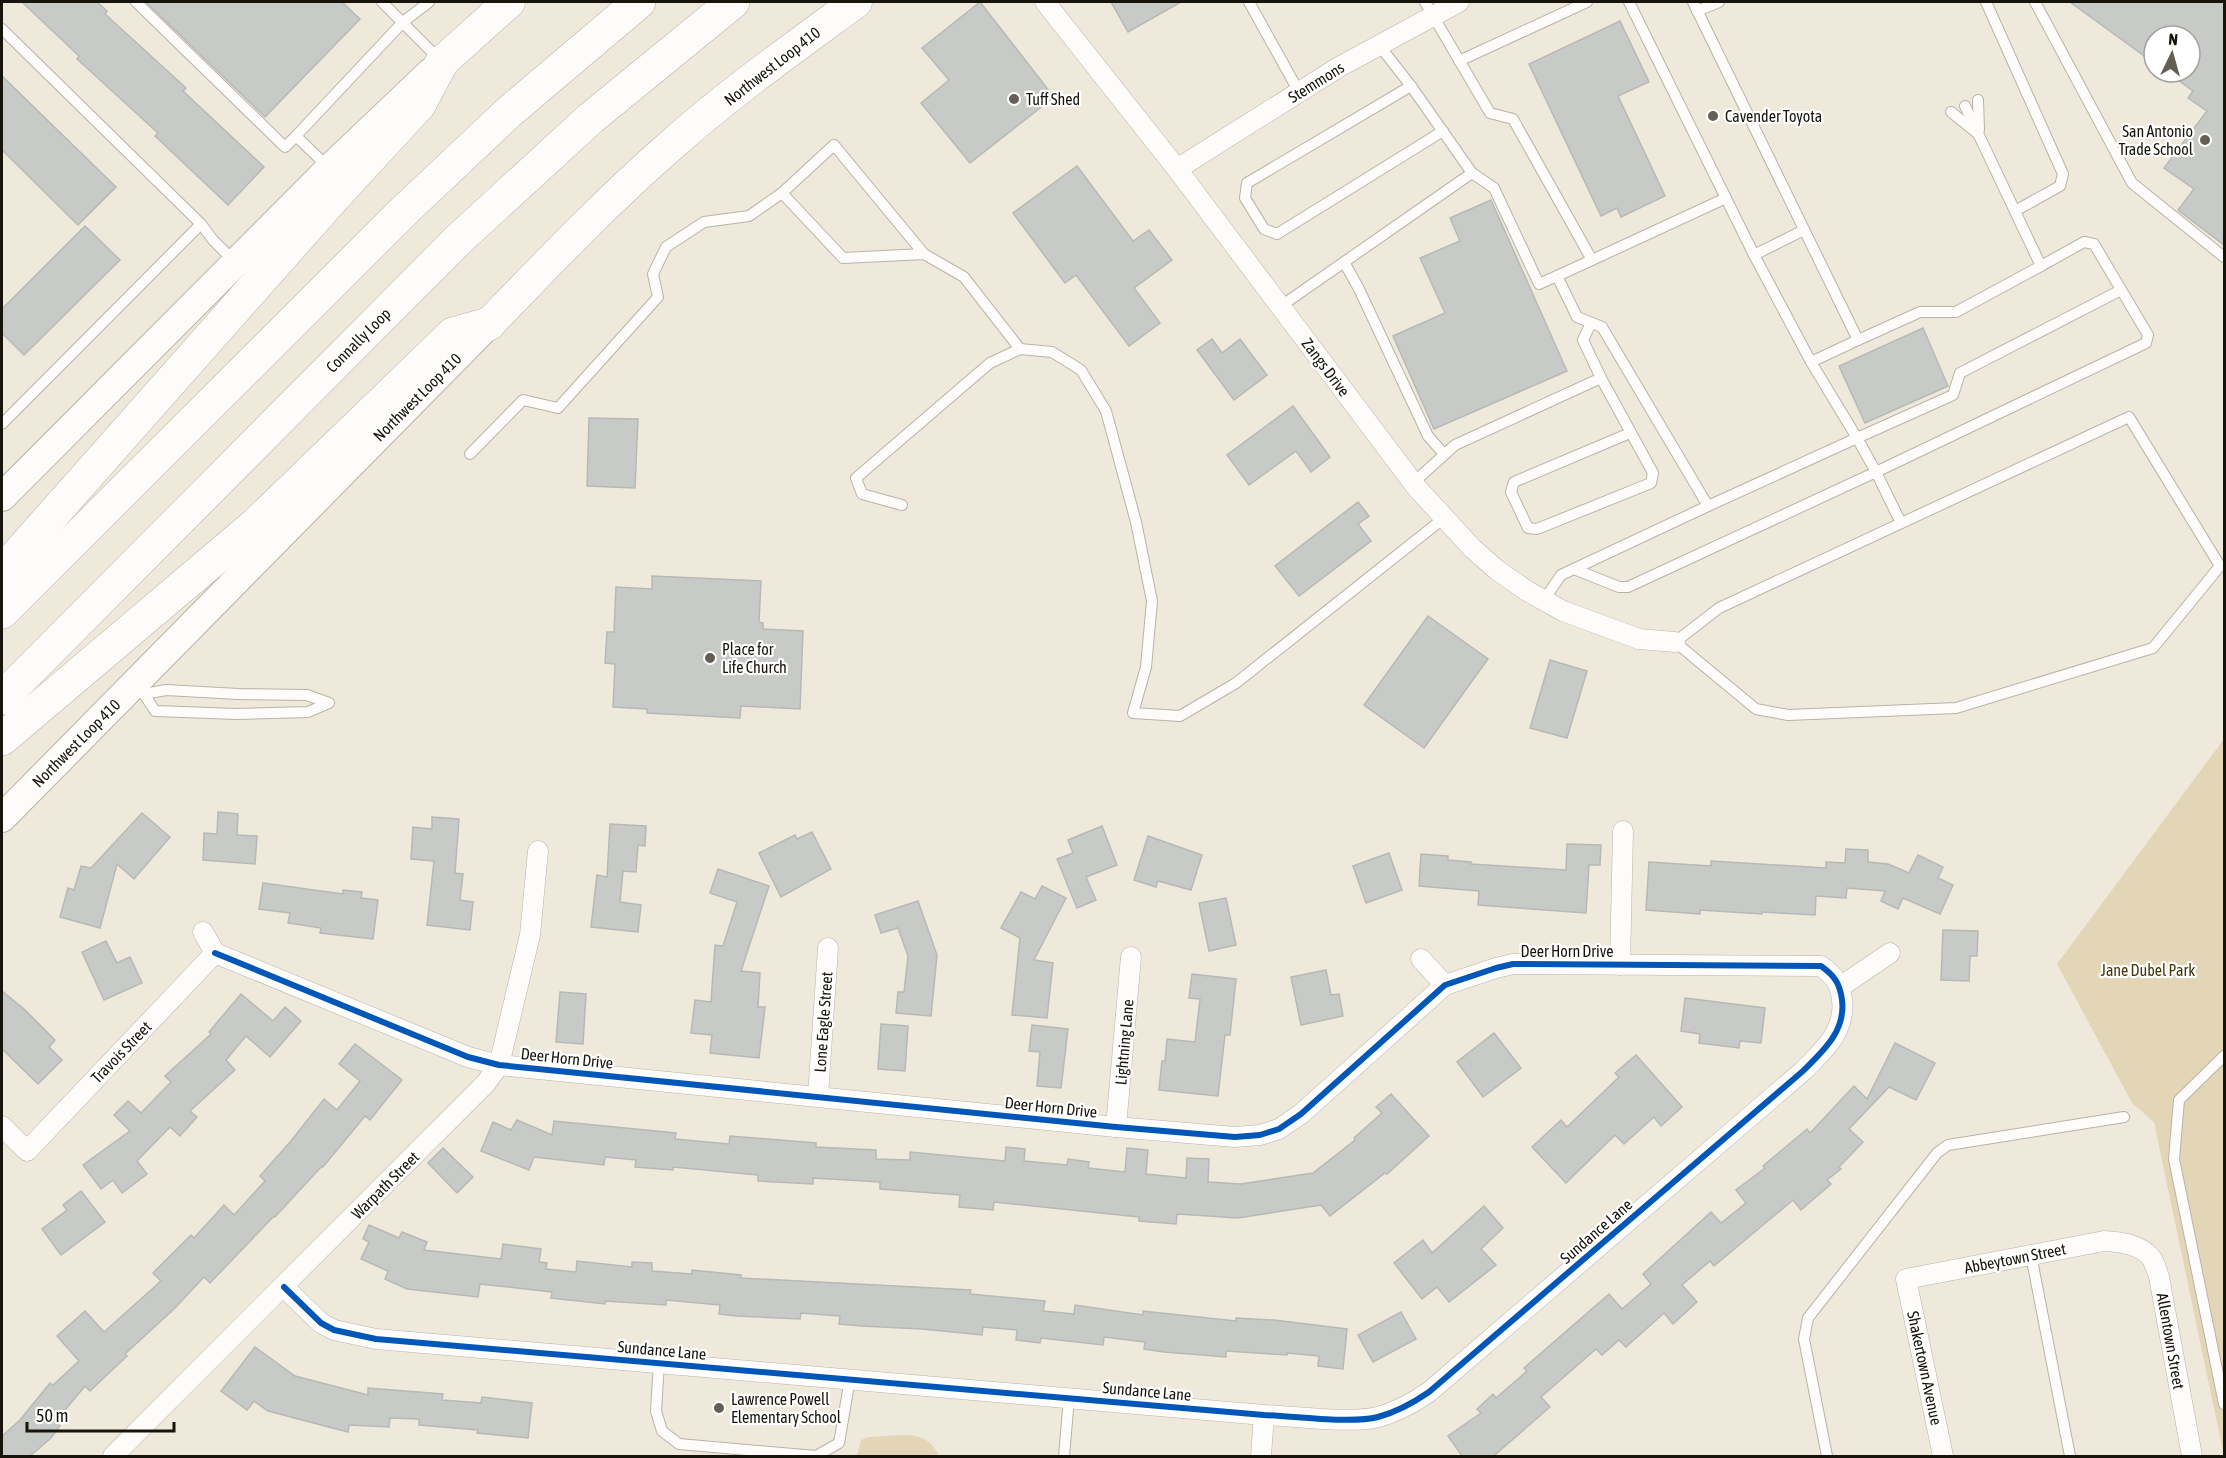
<svg xmlns="http://www.w3.org/2000/svg" width="2226" height="1458" font-family="'Asap Condensed',sans-serif">
  <rect width="100%" height="100%" fill="#efe9dc"/>
  <g fill="#e3d6b7">
    <path d="M2224 739V1456L2154 1122 2132 1103 2057 964Z"/>
    <path d="M869 1437C897 1436 927 1427 939 1456H857L861 1440Z"/>
  </g>
  <g fill="#c7cac6" stroke="#b6b9b5" stroke-width="1.5">
    <path d="M22 2H97L107 11 105 14 186 88 183 91 264 167 228 205 155 136 158 133 77 59 79 56Z"/>
    <path d="M146 2H342L360 19 265 117Z"/>
    <path d="M980 2 1054 97 970 163 921 103 949 80 922 48Z"/>
    <path d="M1111 2H1181L1128 32Z"/>
    <path d="M2070 2H2224V245L2178 210 2194 189 2164 168 2207 111 2188 98 2193 91 2167 72H2190V36H2154V63Z"/>
    <path d="M1620 21 1649 82 1618 96 1665 196 1621 217 1617 208 1601 216 1529 64Z"/>
    <path d="M2 76 116 187 78 225 2 150Z"/>
    <path d="M1077 166 1133 241 1149 230 1172 260 1134 288 1160 323 1129 346 1076 275 1065 283 1013 213Z"/>
    <path d="M1491 200 1567 371 1434 429 1393 336 1445 313 1420 258 1460 241 1450 218Z"/>
    <path d="M85 226 120 260 24 355 2 333V309Z"/>
    <path d="M1923 328 1948 386 1865 423 1839 366Z"/>
    <path d="M1212 339 1222 353 1240 339 1267 375 1234 400 1197 350Z"/>
    <path d="M1293 406 1330 457 1311 472 1296 451 1249 485 1227 455Z"/>
    <path d="M589 418 638 419 635 488 587 486Z"/>
    <path d="M1358 502 1369 516 1358 524 1371 541 1299 596 1275 566Z"/>
    <path d="M652 576 761 581 759 622 763 623V629L803 631 800 709 741 706 740 718 647 713V709L613 707 615 664 605 663 607 632H614L616 587 652 589Z"/>
    <path d="M1428 616 1488 659 1424 748 1364 705Z"/>
    <path d="M1550 660 1587 671 1567 738 1530 728Z"/>
    <path d="M218 812 238 814 237 835 257 836 255 864 203 860 204 833 217 834Z"/>
    <path d="M142 813 170 837 134 879 117 864 100 928 60 917 68 888 74 890 81 866 91 868Z"/>
    <path d="M432 817 459 819 455 873 463 874 460 900 473 902 470 930 427 925 434 861 411 859 413 827 432 829Z"/>
    <path d="M610 824 646 826 645 846 638 845 636 872 623 871 620 902 641 905 638 932 591 927 597 875 607 877Z"/>
    <path d="M1102 826 1117 865 1086 877 1096 900 1077 908 1057 859 1073 853 1068 840Z"/>
    <path d="M812 832 831 869 781 897 759 853 795 835 797 839Z"/>
    <path d="M1148 836 1202 855 1191 890 1158 881 1156 887 1134 880Z"/>
    <path d="M1567 844 1601 845 1600 865H1589L1586 913 1478 905 1479 891 1419 886 1421 854 1448 856V860L1471 862V864L1566 870Z"/>
    <path d="M1846 849 1868 850V862L1888 864 1909 873 1918 855 1943 867 1938 878 1953 885 1940 914 1903 898 1898 909 1881 901 1885 891 1847 888 1846 898 1816 896 1815 915 1762 912V914L1700 910V914L1646 910 1649 862 1711 866V861L1826 868V862L1845 863Z"/>
    <path d="M1389 853 1402 890 1366 903 1353 866Z"/>
    <path d="M718 869 769 886 741 971 760 973 758 1007H765L759 1058 710 1053 712 1035 691 1033 695 1000 711 1002 715 945 723 946 737 902 710 893Z"/>
    <path d="M263 883 343 894V890L362 892 361 898 378 900 373 939 320 933 321 928 288 923 290 913 259 909Z"/>
    <path d="M1042 886 1066 898 1034 960 1053 963 1047 1018 1012 1015 1020 938 1001 928 1021 892 1035 899Z"/>
    <path d="M1226 898 1236 945 1209 951 1199 903Z"/>
    <path d="M918 901 937 955 931 1016 896 1013 898 992H904L908 956 898 928 881 933 875 915Z"/>
    <path d="M1943 930 1978 931 1977 956H1970L1969 981 1941 980Z"/>
    <path d="M106 941 117 963 130 957 142 983 104 1000 82 952Z"/>
    <path d="M1326 970 1331 995 1339 994 1343 1016 1301 1025 1291 977Z"/>
    <path d="M1192 974 1236 979 1230 1035H1225L1218 1096 1159 1090 1162 1061H1165L1167 1039 1195 1042 1200 999 1189 998Z"/>
    <path d="M2 991 24 1009 55 1040 49 1047 62 1060 38 1084 2 1049Z"/>
    <path d="M560 992 586 994 583 1044 556 1042Z"/>
    <path d="M241 994 273 1021 285 1007 301 1021 270 1057 246 1036 226 1060 235 1070 190 1111 197 1117 180 1136 170 1127 137 1161 147 1174 122 1193 113 1180 101 1189 83 1165 130 1131 114 1115 128 1101 141 1113 171 1082 165 1076 211 1034 209 1032Z"/>
    <path d="M1685 998 1765 1008 1761 1043 1740 1041 1739 1048 1699 1043 1700 1034 1681 1031Z"/>
    <path d="M881 1024 908 1026 905 1071 878 1069Z"/>
    <path d="M1032 1025 1068 1029 1061 1088 1037 1086 1040 1052 1029 1051Z"/>
    <path d="M1494 1033 1521 1068 1483 1097 1457 1062Z"/>
    <path d="M1895 1043 1935 1063 1916 1100 1889 1087 1849 1129 1863 1142 1839 1167 1841 1169 1827 1180 1831 1184 1801 1210 1793 1200 1714 1266 1710 1261 1682 1285 1697 1302 1673 1324 1664 1313 1626 1347 1619 1340 1602 1355 1596 1349 1541 1397 1550 1407 1496 1454 1493 1456H1462L1448 1436 1481 1413 1477 1409 1493 1394 1496 1398 1527 1371 1524 1368 1609 1294 1622 1309 1651 1284 1643 1274 1711 1212 1721 1223 1746 1203 1736 1190 1765 1168 1763 1166 1807 1129 1810 1133 1854 1086 1867 1099Z"/>
    <path d="M355 1044 402 1080 370 1120 365 1116 323 1167 322 1166 275 1217 274 1216 210 1283 204 1277 174 1309 125 1354 127 1356 90 1391 85 1386 55 1422 60 1426 51 1438 30 1456H2V1436L20 1420 50 1383 53 1385 79 1361 57 1336 85 1311 104 1332 161 1281 153 1273 191 1235 194 1238 224 1205 234 1215 265 1181 260 1176 291 1141 324 1099 337 1110 360 1081 339 1064Z"/>
    <path d="M1636 1055 1682 1107 1661 1126 1654 1117 1624 1144 1615 1135 1566 1183 1532 1147 1561 1120 1567 1127 1619 1077 1615 1073Z"/>
    <path d="M1391 1094 1429 1136 1387 1174 1385 1173 1330 1216 1321 1205 1238 1218 1177 1214 1176 1224 1139 1221V1217L994 1202 993 1210 959 1207 960 1195 880 1189V1182L813 1178V1184L758 1181V1175L673 1167V1170L635 1167 636 1160 605 1157 604 1165 534 1157 529 1170 481 1151 493 1122 511 1130 517 1120 552 1135 554 1121 676 1133 675 1139 729 1144 730 1136 816 1143V1147L876 1150V1159L910 1160V1152L1005 1161 1006 1147 1025 1149 1024 1161 1067 1165 1068 1159 1089 1162 1088 1168 1125 1172 1127 1148 1148 1150 1146 1174 1186 1178 1187 1158 1209 1159 1208 1182 1241 1184 1313 1173 1355 1140 1354 1138 1382 1113 1376 1107Z"/>
    <path d="M443 1148 473 1177 457 1193 428 1163Z"/>
    <path d="M81 1191 105 1222 61 1255 42 1229 67 1210 63 1205Z"/>
    <path d="M1484 1206 1503 1228 1481 1249 1496 1265 1449 1302 1437 1287 1422 1299 1394 1263 1423 1240 1432 1253Z"/>
    <path d="M369 1225 399 1238 402 1232 427 1242 424 1250 501 1259 503 1244 541 1249 539 1262 547 1263 546 1269 576 1272 577 1261 632 1267V1262L652 1263V1271L692 1274V1270L741 1275V1278L971 1290 970 1294 1045 1301 1043 1311 1074 1314 1075 1305 1143 1315V1311L1236 1321V1318L1274 1320 1347 1329 1343 1369 1318 1366 1319 1356 1287 1353V1355L1226 1351V1357L1164 1352 1144 1349 1145 1342 1104 1337 1103 1345 1041 1338 1040 1343 1016 1340 1017 1330 983 1327 982 1335 922 1329 861 1326 839 1324 840 1316 801 1313 800 1319 737 1316 719 1314 720 1305 666 1300V1305L605 1301V1304L551 1298 552 1292 480 1284 478 1297 407 1289 385 1279 388 1271 361 1259 369 1242 363 1239Z"/>
    <path d="M1401 1312 1416 1339 1373 1362 1358 1335Z"/>
    <path d="M255 1347 295 1376 368 1395V1388L443 1394 442 1400 481 1403 482 1397 532 1403 528 1438 477 1433 478 1430 419 1425V1419L390 1418 389 1427 349 1425 348 1432 268 1411 254 1401 247 1410 221 1391Z"/>
  </g>
  <g fill="none" stroke-linecap="round" stroke-linejoin="round">
    <g stroke="#b8b3a9" stroke-width="12">
      <g id="service">
        <path d="M136 2 285 147 296 136 329 168"/>
        <path d="M382 2 441 61"/>
        <path d="M1249 2 1299 92"/>
        <path d="M1425 2 1490 113 1513 119 1592 260 1557 276 1577 317 1602 327 1708 506 1561 575 1544 600"/>
        <path d="M1629 2 1754 255 1811 362 1857 438 1708 506"/>
        <path d="M1693 2 1858 340 1811 362"/>
        <path d="M1986 2 2063 174 2060 186 2015 211"/>
        <path d="M2035 2 2132 183 2224 257"/>
        <path d="M1697 11 1719 2"/>
        <path d="M2 29 201 224"/>
        <path d="M1459 61 1587 2"/>
        <path d="M1411 86 1247 183 1245 198 1264 229 1277 234 1443 131"/>
        <path d="M1978 100 1979 130"/>
        <path d="M1951 112 1976 132"/>
        <path d="M296 136 403 22 429 2"/>
        <path d="M1472 173 1494 188 1539 284 1557 276"/>
        <path d="M924 254 843 258 782 193 834 145 924 254 964 277 1020 349"/>
        <path d="M1754 255 1804 230"/>
        <path d="M1592 260 1726 198"/>
        <path d="M1344 262 1359 289 1428 436 1444 454"/>
        <path d="M2041 266 2084 242 2094 244 2148 335 2146 343 1876 472 1857 438 1953 395 1960 373 2121 290"/>
        <path d="M1281 306 1472 173 1411 86 1379 45"/>
        <path d="M1858 340 1920 312H1956L2041 266 1965 106"/>
        <path d="M1601 378 1653 473 1651 483 1537 529 1528 528 1511 492 1514 482 1630 433"/>
        <path d="M2129 417 2220 566 2153 648 1956 708 1788 715 1756 709 1675 642 1719 608Z"/>
        <path d="M2 424 201 224 213 240 234 261"/>
        <path d="M470 454 523 400 558 408 658 297 653 274 666 247 704 222 749 216 782 193"/>
        <path d="M1413 483 1455 445 1601 378 1583 340 1591 323"/>
        <path d="M902 505 862 494 856 478 990 363 1020 349 1052 352 1081 370 1106 411 1136 522 1152 601 1146 667 1133 713 1180 716 1236 683 1444 518"/>
        <path d="M1574 569 1619 587H1628L1876 472 1901 523"/>
        <path d="M133 686 144 694 155 711 237 714 308 712 329 703 307 695 238 694 166 690 144 694"/>
        <path d="M2224 1056 2179 1100 2174 1159 2224 1404"/>
        <path d="M2031 1255 2070 1456"/>
        <path d="M659 1363 656 1411 662 1431 679 1444 816 1456 839 1443 850 1379"/>
        <path d="M1064 1456 1069 1398"/>
        <path d="M1827 1456 1804 1339 1808 1318 1937 1153 1948 1145 2124 1117"/>
      </g>
    </g>
    <g stroke="#b8b3a9" stroke-width="21">
      <g id="minor">
        <path d="M1045 2 1177 169 1417 488 1472 548 1497 570 1527 591 1563 611 1639 639 1675 642"/>
        <path d="M1177 169 1339 67 1459 2"/>
        <path d="M203 932 215 953"/>
        <path d="M215 953 468 1057 499 1065 1116 1127 1235 1137 1260 1135 1279 1129 1301 1114 1445 985 1496 968 1513 964 1821 966C1835 976 1840 984 1842 1000 1846 1031 1823 1051 1803 1071L1429 1392C1413 1403 1397 1412 1378 1417 1351 1424 1294 1416 1264 1415L376 1339 334 1330 321 1323 284 1287"/>
        <path d="M1421 959 1445 985"/>
        <path d="M1620 965 1623 831"/>
        <path d="M1840 987 1890 953"/>
        <path d="M818 1096 828 948"/>
        <path d="M2 1126 27 1151 215 953"/>
        <path d="M1116 1127 1131 957"/>
        <path d="M113 1456 486 1083 499 1065 530 935 538 851"/>
        <path d="M1261 1456 1264 1415"/>
        <path d="M1943 1456 1906 1279 2104 1241C2120 1242 2142 1244 2152 1259 2155 1264 2157 1271 2159 1277L2192 1456"/>
      </g>
    </g>
    <g stroke="#b8b3a9" stroke-width="30">
      <g id="secondary">
        <path d="M2 497 329 169 431 72"/>
        <path d="M2 818 489 324"/>
      </g>
    </g>
    <g stroke="#b8b3a9" stroke-width="33">
      <g id="primary">
        <path d="M442 62 509 2"/>
        <path d="M489 324C547 264 605 203 668 148 727 95 792 49 856 2"/>
      </g>
    </g>
    <g stroke="#b8b3a9" stroke-width="34">
      <g id="motorway">
        <path d="M2 572 335 196 419 105 442 62"/>
        <path d="M2 612 405 210 509 112 639 2"/>
        <path d="M2 698 459 239 591 118 733 2"/>
        <path d="M2 739 256 524 453 334 489 324"/>
      </g>
    </g>
    <use href="#service" stroke="#fdfcfa" stroke-width="10"/>
    <use href="#minor" stroke="#fdfcfa" stroke-width="20"/>
    <use href="#secondary" stroke="#fdfcfa" stroke-width="28"/>
    <use href="#primary" stroke="#fdfcfa" stroke-width="32"/>
    <use href="#motorway" stroke="#fdfcfa" stroke-width="33"/>
    <g stroke="#fff" stroke-width="10">
      <path id="cycleway" d="M215 953 468 1057 499 1065 1116 1127 1235 1137 1260 1135 1279 1129 1301 1114 1445 985 1496 968 1513 964 1821 966C1835 976 1840 984 1842 1000 1846 1031 1823 1051 1803 1071L1429 1392C1413 1403 1397 1412 1378 1417 1351 1424 1294 1416 1264 1415L376 1339 334 1330 321 1323 284 1287"/>
    </g>
    <use href="#cycleway" stroke="#0057b8" stroke-width="6"/>
  </g>
  <g fill="#635f54" stroke="#fff" stroke-width="2">
    <circle cx="1014" cy="99" r="6"/>
    <circle cx="1713" cy="116" r="6"/>
    <circle cx="2205" cy="140" r="6"/>
    <circle cx="710" cy="658" r="6"/>
    <circle cx="719" cy="1408" r="6"/>
  </g>
  <g text-anchor="middle" dominant-baseline="central" stroke-width="4.5" stroke-linejoin="round" paint-order="stroke">
    <g font-size="16" fill="#17140b" stroke="#fff">
      <text transform="translate(772 66) rotate(-38)">Northwest Loop 410</text>
      <text transform="translate(1316 82) rotate(-32)">Stemmons</text>
      <text transform="translate(358 340) rotate(-45)">Connally Loop</text>
      <text transform="translate(1326 367) rotate(53)">Zangs Drive</text>
      <text transform="translate(417 397) rotate(-45)">Northwest Loop 410</text>
      <text transform="translate(76 743) rotate(-45)">Northwest Loop 410</text>
      <text x="1567" y="951">Deer Horn Drive</text>
      <text transform="translate(823 1022) rotate(-86)">Lone Eagle Street</text>
      <text transform="translate(1124 1042) rotate(-85)">Lightning Lane</text>
      <text transform="translate(121 1052) rotate(-46)">Travois Street</text>
      <text transform="translate(567 1058) rotate(6)">Deer Horn Drive</text>
      <text transform="translate(1051 1107) rotate(6)">Deer Horn Drive</text>
      <text transform="translate(385 1185) rotate(-45)">Warpath Street</text>
      <text transform="translate(1596 1231) rotate(-41)">Sundance Lane</text>
      <text transform="translate(2015 1258) rotate(-11)">Abbeytown Street</text>
      <text transform="translate(2171 1341) rotate(80)">Allentown Street</text>
      <text transform="translate(662 1350) rotate(5)">Sundance Lane</text>
      <text transform="translate(1925 1368) rotate(78)">Shakertown Avenue</text>
      <text transform="translate(1147 1391) rotate(5)">Sundance Lane</text>
    </g>
    <g font-size="16" fill="#17140b" stroke="#fff" text-anchor="start">
      <text x="1026" y="99">Tuff Shed</text>
      <text x="1725" y="116">Cavender Toyota</text>
      <text x="2193" y="131" text-anchor="end">San Antonio<tspan x="2193" dy="18">Trade School</tspan></text>
      <text x="722" y="649">Place for<tspan x="722" dy="18">Life Church</tspan></text>
      <text x="731" y="1399">Lawrence Powell<tspan x="731" dy="18">Elementary School</tspan></text>
    </g>
    <g font-size="16" fill="#443409" stroke="#fff">
      <text x="2148" y="970">Jane Dubel Park</text>
    </g>
  </g>
  <rect width="2226" height="1458" fill="none" stroke="#17140b" stroke-width="6"/>
  <g transform="translate(2172 54) rotate(5)"><circle r="28" fill="#ffffff" stroke="#a2a19d" stroke-width="1.5"/>
  <path d="M0-4.5L10 22L0 15L-10 22Z" fill="#635f54"/>
  <text y="-9" font-size="16" font-weight="bold" text-anchor="middle" fill="#17140b">N</text>
  </g>
  <path d="M27 1422v9h147v-9" fill="none" stroke="#17140b" stroke-width="3"/>
  <text x="36" y="1422" font-size="18" fill="#17140b" stroke="#ffffff" stroke-width="4.5" paint-order="stroke">50 m</text>
</svg>
